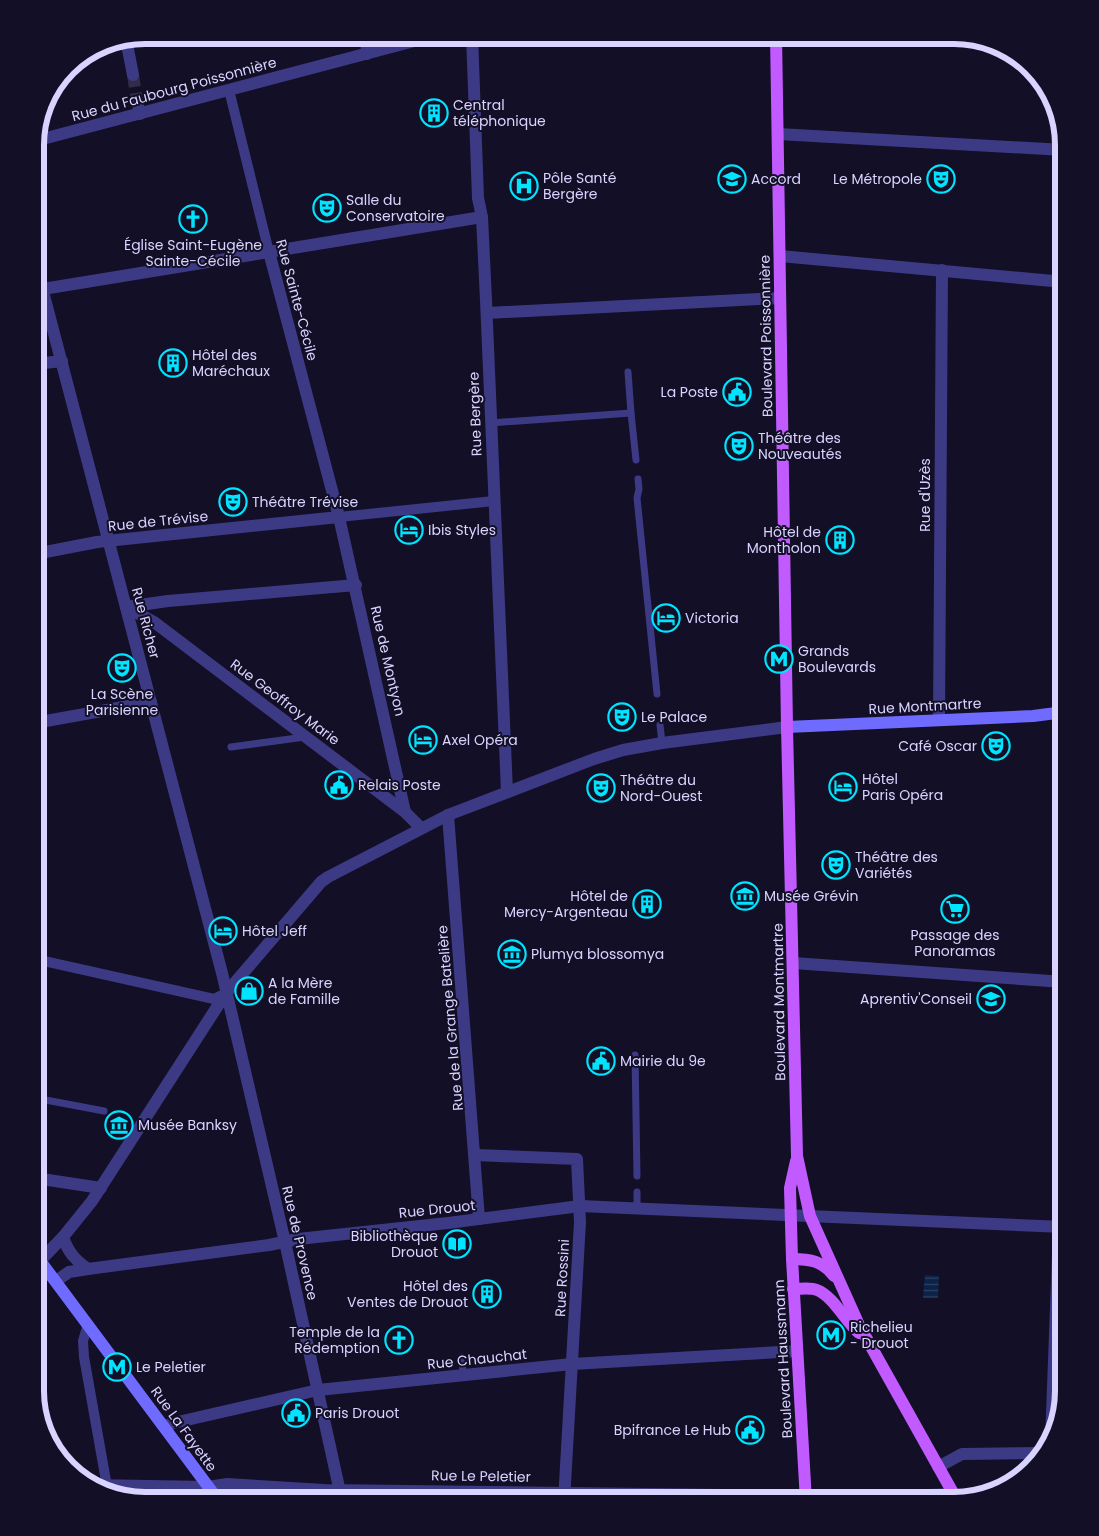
<svg xmlns="http://www.w3.org/2000/svg" width="1099" height="1536" font-family="Poppins,sans-serif">
  <defs>
    <pattern id="water-rules" width="6" height="5" patternUnits="userSpaceOnUse" patternTransform="scale(1.25)"><rect width="6" height="5" fill="#0c2248"/><path d="M0 2.5h6" fill="none" stroke="#2f4163"/></pattern>
  </defs>
  <rect width="100%" height="100%" fill="#130f26"/>
  <path fill="url(#water-rules)" d="M925 1275 939 1276 938 1298H923Z"/>
  <g fill="none" stroke-linecap="round" stroke-linejoin="round">
    <path stroke="#312d47" stroke-width="12" stroke-dasharray="12 6" stroke-linecap="butt" d="M133 75 137 101"/>
    <g stroke="#3d3a85" stroke-width="7">
      <path d="M628 372 631 413"/>
      <path d="M490 423 631 413 636 460"/>
      <path d="M638 479 639 489 637 498 657 694"/>
      <path d="M660 725 662 743"/>
      <path d="M231 747 305 737"/>
      <path d="M635 1055 637 1176"/>
      <path d="M35 1098 104 1111"/>
      <path d="M637 1192V1209"/>
      <path d="M462 1357 463 1375"/>
    </g>
    <g stroke="#3d3a85" stroke-width="10">
      <path d="M229 90 269 252"/>
      <path d="M339 517 494 501"/>
      <path d="M35 959 214 999 226 993"/>
      <path d="M88 1324 83 1341 84 1357 108 1492"/>
    </g>
    <g stroke="#3d3a85" stroke-width="12">
      <path d="M366 35 367 54"/>
      <path d="M472 35 478 198 482 217 486 300 507 792"/>
      <path d="M126 39 133 75"/>
      <path d="M137 101 140 114"/>
      <path d="M778 134 1064 150"/>
      <path d="M269 252 339 517 405 812"/>
      <path d="M780 256 1064 282"/>
      <path d="M35 261 222 973 285 1242 342 1501"/>
      <path d="M43 289 482 217"/>
      <path d="M487 313 780 298"/>
      <path d="M35 364 62 361"/>
      <path d="M35 554 97 542 339 517"/>
      <path d="M126 607 154 622 405 812 421 828"/>
      <path d="M126 607 168 601 356 585"/>
      <path d="M939 720 942 270"/>
      <path d="M35 723 151 702"/>
      <path d="M448 815 479 1219"/>
      <path d="M793 963 1064 982"/>
      <path d="M475 1155 577 1159 580 1222 564 1501"/>
      <path d="M35 1178 101 1188"/>
      <path d="M63 1237C68 1252 75 1260 88 1269"/>
      <path d="M56 1281 69 1272 88 1269 269 1245 298 1239 448 1223 580 1206 1064 1227"/>
      <path d="M164 1426 178 1422 318 1390 572 1364 797 1351"/>
      <path d="M1051 1441 1059 1227"/>
      <path d="M938 1467 962 1454 1042 1453"/>
    </g>
    <g stroke="#3d3a85" stroke-width="12">
      <path d="M35 141 437 35"/>
      <path d="M35 1266 63 1237 92 1201 226 993 321 882 328 877 448 815 594 759 623 750 662 743 787 727"/>
      <path d="M89 1485 208 1487 227 1484 324 1490 874 1497"/>
      <path d="M880 1497 953 1494"/>
    </g>
    <g stroke="#6f6bff" stroke-width="12">
      <path d="M787 727 1033 716 1064 712"/>
      <path d="M35 1254 219 1501"/>
    </g>
    <g stroke="#c25bff" stroke-width="12">
      <path d="M776 35 787 727 797 1156 810 1216 859 1325 957 1500"/>
      <path d="M796 1161 790 1188 792 1259 806 1501"/>
      <path d="M792 1259C810 1259 823 1261 834 1276"/>
      <path d="M793 1289C801 1289 810 1287 817 1290 833 1296 846 1322 859 1333"/>
    </g>
  </g>
  <defs>
    <g id="building-ring" transform="scale(1.4375)"><circle r="9.5" fill="#130f26" stroke="#00e5ff" stroke-width="1.5"/><path d="M-4-6H4V6H1V3H-1V6H-4ZM-2.5-4.3h1.7v1.8h-1.7ZM.8-4.3h1.7v1.8H.8ZM-2.5-1h1.7V.8h-1.7ZM.8-1h1.7V.8H.8Z" fill="#00e5ff"/></g>
    <g id="school-ring" transform="scale(1.4375)"><circle r="9.5" fill="#130f26" stroke="#00e5ff" stroke-width="1.5"/><path d="M0-5L7-2L0 1L-7-2ZM-4 1L0 2.5L4 1V4Q0 6-4 4Z" fill="#00e5ff"/></g>
    <g id="theatre-ring" transform="scale(1.4375)"><circle r="9.5" fill="#130f26" stroke="#00e5ff" stroke-width="1.5"/><path d="M-5-5.5Q0-4 5-5.5V0Q5 5 0 6Q-5 5-5 0ZM-3.3-2.5H-1v1.5H-3.3ZM1-2.5H3.3v1.5H1ZM-2.8 1Q0 5.5 2.8 1Z" fill="#00e5ff"/></g>
    <g id="hospital-ring" transform="scale(1.4375)"><circle r="9.5" fill="#130f26" stroke="#00e5ff" stroke-width="1.5"/><path d="M-5-5h3v3.5h4V-5h3V5h-3V1.5h-4V5h-3Z" fill="#00e5ff"/></g>
    <g id="church-ring" transform="scale(1.4375)"><circle r="9.5" fill="#130f26" stroke="#00e5ff" stroke-width="1.5"/><path d="M-1.2-6h2.4v3.5h3.3v2.4h-3.3V6h-2.4V-.1h-3.3v-2.4h3.3Z" fill="#00e5ff"/></g>
    <g id="civic-ring" transform="scale(1.4375)"><circle r="9.5" fill="#130f26" stroke="#00e5ff" stroke-width="1.5"/><path d="M-.6-6.5H3V-4.5H.6V-3L4-1V1h2V6H-6V1h2V-1L-.6-3ZM-1.2 2.5V6h2.4V2.5Z" fill="#00e5ff"/></g>
    <g id="hotel-ring" transform="scale(1.4375)"><circle r="9.5" fill="#130f26" stroke="#00e5ff" stroke-width="1.5"/><path d="M-6-4.5h1.5V1H6V5H4.5V3h-9V5H-6ZM-4 0a1.8 1.8 0 1 1 3.6 0ZM.5 0V-2.5h3Q6-2.5 6 0Z" fill="#00e5ff"/></g>
    <g id="metro-ring" transform="scale(1.4375)"><circle r="9.5" fill="#130f26" stroke="#00e5ff" stroke-width="1.5"/><path d="M-5.5 5V-5H-3L0 0L3-5H5.5V5H3V-.5L0 4L-3-.5V5Z" fill="#00e5ff"/></g>
    <g id="museum-ring" transform="scale(1.4375)"><circle r="9.5" fill="#130f26" stroke="#00e5ff" stroke-width="1.5"/><path d="M0-6L6-3V-2H-6V-3ZM-5-1h2V3h-2ZM-1-1h2V3h-2ZM3-1h2V3H3ZM-6 4H6V6H-6Z" fill="#00e5ff"/></g>
    <g id="supermarket-ring" transform="scale(1.4375)"><circle r="9.5" fill="#130f26" stroke="#00e5ff" stroke-width="1.5"/><path d="M-6-5.5h2.5l.6 2H6L4.5 2H-2.5L-4.4-4H-6ZM-1.5 3.2a1.3 1.3 0 1 0 .1 0ZM3 3.2a1.3 1.3 0 1 0 .1 0Z" fill="#00e5ff"/></g>
    <g id="shop-ring" transform="scale(1.4375)"><circle r="9.5" fill="#130f26" stroke="#00e5ff" stroke-width="1.5"/><path d="M-5-2.5h2.3a2.7 3.5 0 0 1 5.4 0H5L5.5 6h-11ZM-1.5-2.5h3a1.5 2.3 0 0 0-3 0Z" fill="#00e5ff"/></g>
    <g id="university-ring" transform="scale(1.4375)"><circle r="9.5" fill="#130f26" stroke="#00e5ff" stroke-width="1.5"/><path d="M0-5L7-2L0 1L-7-2ZM-4 1L0 2.5L4 1V4Q0 6-4 4Z" fill="#00e5ff"/></g>
    <g id="library-ring" transform="scale(1.4375)"><circle r="9.5" fill="#130f26" stroke="#00e5ff" stroke-width="1.5"/><path d="M-6-4Q-3-5.5-.7-3.5V5Q-3 3-6 4ZM6-4Q3-5.5 .7-3.5V5Q3 3 6 4Z" fill="#00e5ff"/></g>
  </defs>
  <g fill-rule="evenodd">
    <use href="#building-ring" x="434" y="113"/>
    <use href="#school-ring" x="732" y="179"/>
    <use href="#theatre-ring" x="941" y="179"/>
    <use href="#hospital-ring" x="524" y="186"/>
    <use href="#theatre-ring" x="327" y="208"/>
    <use href="#church-ring" x="193" y="219"/>
    <use href="#building-ring" x="173" y="363"/>
    <use href="#civic-ring" x="737" y="392"/>
    <use href="#theatre-ring" x="739" y="446"/>
    <use href="#theatre-ring" x="233" y="502"/>
    <use href="#hotel-ring" x="409" y="530"/>
    <use href="#building-ring" x="840" y="540"/>
    <use href="#hotel-ring" x="666" y="618"/>
    <use href="#metro-ring" x="779" y="659"/>
    <use href="#theatre-ring" x="122" y="668"/>
    <use href="#theatre-ring" x="622" y="717"/>
    <use href="#hotel-ring" x="423" y="740"/>
    <use href="#theatre-ring" x="996" y="746"/>
    <use href="#civic-ring" x="339" y="785"/>
    <use href="#hotel-ring" x="843" y="787"/>
    <use href="#theatre-ring" x="601" y="788"/>
    <use href="#theatre-ring" x="836" y="865"/>
    <use href="#museum-ring" x="745" y="896"/>
    <use href="#building-ring" x="647" y="904"/>
    <use href="#supermarket-ring" x="955" y="909"/>
    <use href="#hotel-ring" x="223" y="931"/>
    <use href="#museum-ring" x="512" y="954"/>
    <use href="#shop-ring" x="249" y="991"/>
    <use href="#university-ring" x="991" y="999"/>
    <use href="#civic-ring" x="601" y="1061"/>
    <use href="#museum-ring" x="119" y="1125"/>
    <use href="#library-ring" x="457" y="1244"/>
    <use href="#building-ring" x="487" y="1294"/>
    <use href="#metro-ring" x="831" y="1335"/>
    <use href="#church-ring" x="399" y="1340"/>
    <use href="#metro-ring" x="117" y="1367"/>
    <use href="#civic-ring" x="296" y="1413"/>
    <use href="#civic-ring" x="750" y="1430"/>
  </g>
  <g text-anchor="middle" dominant-baseline="central" stroke-width="4" stroke-linejoin="round" paint-order="stroke">
    <g font-size="14" fill="#d9d4ff" stroke="#130f26">
      <text transform="translate(174 89) rotate(-15)">Rue du Faubourg Poissonnière</text>
      <text transform="translate(297 300) rotate(75)">Rue Sainte-Cécile</text>
      <text transform="translate(766 336) rotate(-91)">Boulevard Poissonnière</text>
      <text transform="translate(475 414) rotate(-92)">Rue Bergère</text>
      <text transform="translate(925 495) rotate(-90)">Rue d'Uzès</text>
      <text transform="translate(158 521) rotate(-6)">Rue de Trévise</text>
      <text transform="translate(146 623) rotate(75)">Rue Richer</text>
      <text transform="translate(388 661) rotate(77)">Rue de Montyon</text>
      <text transform="translate(285 702) rotate(37)">Rue Geoffroy Marie</text>
      <text transform="translate(925 706) rotate(-3)">Rue Montmartre</text>
      <text transform="translate(779 1002) rotate(-91)">Boulevard Montmartre</text>
      <text transform="translate(450 1018) rotate(-95)">Rue de la Grange Batelière</text>
      <text transform="translate(437 1209) rotate(-6)">Rue Drouot</text>
      <text transform="translate(300 1243) rotate(77)">Rue de Provence</text>
      <text transform="translate(562 1278) rotate(-87)">Rue Rossini</text>
      <text transform="translate(477 1359) rotate(-6)">Rue Chauchat</text>
      <text transform="translate(783 1359) rotate(-93)">Boulevard Haussmann</text>
      <text transform="translate(184 1429) rotate(54)">Rue La Fayette</text>
      <text transform="translate(481 1476) rotate(1)">Rue Le Peletier</text>
    </g>
    <g font-size="14" fill="#d9d4ff" stroke="#130f26" text-anchor="start">
      <text x="453" y="105">Central<tspan x="453" dy="16">téléphonique</tspan></text>
      <text x="543" y="178">Pôle Santé<tspan x="543" dy="16">Bergère</tspan></text>
      <text x="751" y="179">Accord</text>
      <text x="922" y="179" text-anchor="end">Le Métropole</text>
      <text x="346" y="200">Salle du<tspan x="346" dy="16">Conservatoire</tspan></text>
      <text x="193" y="245" text-anchor="middle">Église Saint-Eugène<tspan x="193" dy="16">Sainte-Cécile</tspan></text>
      <text x="192" y="355">Hôtel des<tspan x="192" dy="16">Maréchaux</tspan></text>
      <text x="718" y="392" text-anchor="end">La Poste</text>
      <text x="758" y="438">Théâtre des<tspan x="758" dy="16">Nouveautés</tspan></text>
      <text x="252" y="502">Théâtre Trévise</text>
      <text x="428" y="530">Ibis Styles</text>
      <text x="821" y="532" text-anchor="end">Hôtel de<tspan x="821" dy="16">Montholon</tspan></text>
      <text x="685" y="618">Victoria</text>
      <text x="798" y="651">Grands<tspan x="798" dy="16">Boulevards</tspan></text>
      <text x="122" y="694" text-anchor="middle">La Scène<tspan x="122" dy="16">Parisienne</tspan></text>
      <text x="641" y="717">Le Palace</text>
      <text x="442" y="740">Axel Opéra</text>
      <text x="977" y="746" text-anchor="end">Café Oscar</text>
      <text x="862" y="779">Hôtel<tspan x="862" dy="16">Paris Opéra</tspan></text>
      <text x="620" y="780">Théâtre du<tspan x="620" dy="16">Nord-Ouest</tspan></text>
      <text x="358" y="785">Relais Poste</text>
      <text x="855" y="857">Théâtre des<tspan x="855" dy="16">Variétés</tspan></text>
      <text x="628" y="896" text-anchor="end">Hôtel de<tspan x="628" dy="16">Mercy-Argenteau</tspan></text>
      <text x="764" y="896">Musée Grévin</text>
      <text x="242" y="931">Hôtel Jeff</text>
      <text x="955" y="935" text-anchor="middle">Passage des<tspan x="955" dy="16">Panoramas</tspan></text>
      <text x="531" y="954">Plumya blossomya</text>
      <text x="268" y="983">A la Mère<tspan x="268" dy="16">de Famille</tspan></text>
      <text x="972" y="999" text-anchor="end">Aprentiv'Conseil</text>
      <text x="620" y="1061">Mairie du 9e</text>
      <text x="138" y="1125">Musée Banksy</text>
      <text x="438" y="1236" text-anchor="end">Bibliothèque<tspan x="438" dy="16">Drouot</tspan></text>
      <text x="468" y="1286" text-anchor="end">Hôtel des<tspan x="468" dy="16">Ventes de Drouot</tspan></text>
      <text x="850" y="1327">Richelieu<tspan x="850" dy="16">- Drouot</tspan></text>
      <text x="380" y="1332" text-anchor="end">Temple de la<tspan x="380" dy="16">Rédemption</tspan></text>
      <text x="136" y="1367">Le Peletier</text>
      <text x="315" y="1413">Paris Drouot</text>
      <text x="731" y="1430" text-anchor="end">Bpifrance Le Hub</text>
    </g>
  </g>
  <path d="M0 0H1099V1536H0ZM145 44H954A101 101 0 0 1 1055 145V1391A101 101 0 0 1 954 1492H145A101 101 0 0 1 44 1391V145A101 101 0 0 1 145 44Z" fill="#130f26" fill-rule="evenodd"/>
  <path fill="none" stroke="#d9d4ff" stroke-width="6" d="M145 44H954A101 101 0 0 1 1055 145V1391A101 101 0 0 1 954 1492H145A101 101 0 0 1 44 1391V145A101 101 0 0 1 145 44Z"/>
</svg>
